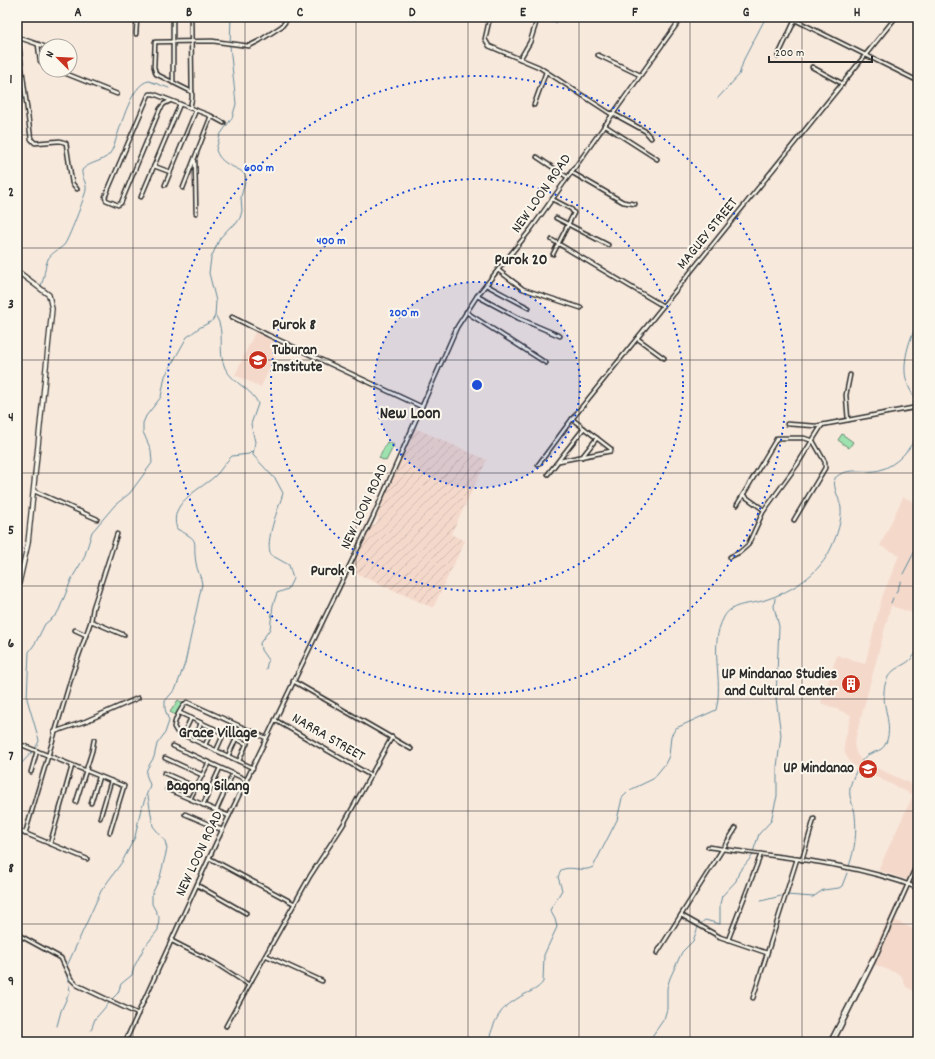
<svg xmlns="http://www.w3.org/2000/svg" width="935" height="1059" font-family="Dekko,sans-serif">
  <defs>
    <pattern id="industrial-furrows" width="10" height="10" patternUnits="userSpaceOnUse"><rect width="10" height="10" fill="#f4d9cb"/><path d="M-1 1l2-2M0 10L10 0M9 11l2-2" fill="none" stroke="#d1baae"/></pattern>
  </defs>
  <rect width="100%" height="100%" fill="#f8e9dd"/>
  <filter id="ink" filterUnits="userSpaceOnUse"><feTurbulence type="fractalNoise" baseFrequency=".025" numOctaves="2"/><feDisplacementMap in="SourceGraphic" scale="8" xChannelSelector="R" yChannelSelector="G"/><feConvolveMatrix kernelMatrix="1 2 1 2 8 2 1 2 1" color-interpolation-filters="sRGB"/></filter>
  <g filter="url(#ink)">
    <g fill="#f4d9cb">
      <path d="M255 332 281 344 261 387 235 375Z"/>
      <path d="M903 497 918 503V603L915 614 891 606 854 744 857 755 864 762 918 787V870L894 920 918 931V993L906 987 901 975 873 964 835 1042H829L907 880 878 870 913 795 852 765 845 754 844 744 851 715 821 703 837 655 865 664 882 597 899 555 880 546Z"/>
    </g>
    <path fill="url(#industrial-furrows)" d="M415 428 487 460 451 534 465 541 433 608 351 571 371 526 375 525 378 519 377 515Z"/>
    <g fill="#9de2af" stroke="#64866d">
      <path d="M842 434 853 442 849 448 838 440Z"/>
      <path d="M387 442 394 445 386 461 379 458Z"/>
      <path d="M178 700 184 704 177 716 170 712Z"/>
    </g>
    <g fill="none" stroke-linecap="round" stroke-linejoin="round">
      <g stroke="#608a9a" stroke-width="1">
        <path d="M554 17 556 23"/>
        <path d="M718 98 739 75 744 59 766 17"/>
        <path d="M41 286C45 277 44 268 48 259 52 252 59 250 64 245 68 241 85 196 86 190 87 182 81 177 82 170 90 161 107 162 112 150 119 135 130 83 149 81L169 88"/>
        <path d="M216 316C226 332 217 351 225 368 234 385 253 389 258 404L251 424 255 442 253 455 276 480 283 493C279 508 264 541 271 555L289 565 293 579 288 589 277 593 273 605 270 629 260 643 261 650 268 660 266 669"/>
        <path d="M47 342 50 307"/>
        <path d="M918 405C915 397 909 390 907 382 901 366 909 337 918 324"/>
        <path d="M903 574 918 545"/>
        <path d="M896 593 901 581"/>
        <path d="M891 603 893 598"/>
        <path d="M37 733 27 699 29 652 36 642 45 624 56 615 59 610 72 578 84 558 92 532 115 505 130 493 152 463 151 450 143 432V423L146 416 161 397 165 376 187 337 199 328 212 321 215 316 216 301 209 273 211 258 220 238 230 227 236 224 240 218 242 211 241 197 246 178C244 166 222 169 216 150L220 135 232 118 236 104 230 46 231 17"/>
        <path d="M35 749 39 741 38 736"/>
        <path d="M861 762C868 749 881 755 886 743 895 721 876 700 888 677 896 664 910 667 918 649"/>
        <path d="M17 773 21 764 33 751"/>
        <path d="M753 852 759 834 771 821 777 796V767L781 735 776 698 779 626 774 607 775 598"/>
        <path d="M849 866C855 849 857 833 855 815 855 809 852 805 851 800 847 789 853 777 858 768"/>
        <path d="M787 895 813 897 823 890 839 888 842 886 847 873"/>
        <path d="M761 901 781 896"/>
        <path d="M700 924 705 920 720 924V904L722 896 736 881 739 872 753 855"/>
        <path d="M147 944 158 930 159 917 152 904V894L160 877 167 849 165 841 153 826 148 796"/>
        <path d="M67 966 101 891 122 862 135 837 140 813 150 785 146 774 147 769 154 757 157 744 165 733 169 721 165 709V701L176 688 185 663 202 584C201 576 197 571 196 563 192 539 202 542 177 529 168 503 198 491 214 477 221 471 225 462 232 456L249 454 252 451"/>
        <path d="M112 999 118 993 121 984 132 975 134 967 145 946"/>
        <path d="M57 1026 61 1011 70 991 66 971"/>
        <path d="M91 1030 95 1019 109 1003"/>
        <path d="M488 1042C497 1014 499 1009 525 994 532 991 538 989 543 982L544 955 557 927 555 919 550 910 562 890 558 877 561 870C571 865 583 873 593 867L617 820 622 798 630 790 653 779 665 764 669 756 671 736 676 728 716 710C724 679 708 646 724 617 732 602 752 605 765 600 793 591 820 574 832 546 837 535 842 520 841 508 840 499 832 487 835 478 847 466 865 474 880 470 897 465 912 448 918 432"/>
        <path d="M648 1042 664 1019 667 1009V988L670 978 682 952 693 941 698 927"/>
      </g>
      <g stroke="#2b2b2b" stroke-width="5.5">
        <g id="minor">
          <path d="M173 17V83"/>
          <path d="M789 17 918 81"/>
          <path d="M489 21 485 39 489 46 539 67 611 114"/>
          <path d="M136 34 137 17"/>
          <path d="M17 37 46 47"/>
          <path d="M18 38 31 139 35 143 60 141 66 143 72 183 77 189"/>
          <path d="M38 44 40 61 46 66"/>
          <path d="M598 55 640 75"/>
          <path d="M778 56 795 20"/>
          <path d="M520 59 530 42 538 17"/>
          <path d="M812 67 843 84"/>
          <path d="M57 70 117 94"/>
          <path d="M192 92 156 74 154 67 155 42 212 41 249 46 259 41 282 26 289 17"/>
          <path d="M170 101 164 104 160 109 121 203 118 205 106 200 105 197 149 94H154L211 116 224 123"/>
          <path d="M534 105 546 72"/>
          <path d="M190 108 192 98 191 17"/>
          <path d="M612 113 645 131 651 138"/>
          <path d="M604 125 657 159"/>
          <path d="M537 157 567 177"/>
          <path d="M195 161 196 213"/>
          <path d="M154 166 170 172"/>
          <path d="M571 172 623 202 635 204"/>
          <path d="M165 185 196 110"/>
          <path d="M183 188 211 116"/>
          <path d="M141 197 180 104"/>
          <path d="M552 199 571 209 574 213 553 254"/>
          <path d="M556 218 608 245"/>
          <path d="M552 240 663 306"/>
          <path d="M498 270 523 289 581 308"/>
          <path d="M486 285 529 308"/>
          <path d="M477 296 518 318 560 336"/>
          <path d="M466 312 546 363"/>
          <path d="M232 317 268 335 422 407"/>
          <path d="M638 339 664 358"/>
          <path d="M848 420 846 395 850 375"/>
          <path d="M787 424 816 426 918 407"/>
          <path d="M582 457 597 438"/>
          <path d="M559 461 611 451V449L572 419"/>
          <path d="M538 465 572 419 896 17"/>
          <path d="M548 474 584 428"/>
          <path d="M34 491 97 519"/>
          <path d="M743 495 764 510"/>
          <path d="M737 505 777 438H804L813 441 825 462V468L794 520"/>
          <path d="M730 557 740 552 748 545 763 512 797 465 822 425"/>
          <path d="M91 621 124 635"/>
          <path d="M75 630 86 635"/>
          <path d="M293 681 411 749"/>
          <path d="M180 713 247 744"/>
          <path d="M275 720 370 775"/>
          <path d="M54 732 86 721 138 698"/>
          <path d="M183 735 191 718"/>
          <path d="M194 740 201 723"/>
          <path d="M17 743 124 786 110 832"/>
          <path d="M205 745 213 728"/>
          <path d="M173 746 247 780"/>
          <path d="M216 751 224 733"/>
          <path d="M228 756 236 739"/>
          <path d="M165 758 202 775"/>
          <path d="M239 761 252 731"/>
          <path d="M253 768 177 732 174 727C175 719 181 707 187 702L266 738"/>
          <path d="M31 772 37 751"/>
          <path d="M164 773 196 787"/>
          <path d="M167 789 229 816"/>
          <path d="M190 799 209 762"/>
          <path d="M76 802 92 751 94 740"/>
          <path d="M91 803 99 777"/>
          <path d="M203 805 220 768"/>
          <path d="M216 811 233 773"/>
          <path d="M185 814 222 830"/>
          <path d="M100 818 111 781"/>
          <path d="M17 830 87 859"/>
          <path d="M25 834 73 672 91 621 93 608 117 534"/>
          <path d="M50 844 72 766"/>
          <path d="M708 847C778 857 852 862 918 888"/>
          <path d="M209 858 295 904"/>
          <path d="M802 860 814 819"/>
          <path d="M197 885 246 913"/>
          <path d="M681 915 720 937 767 953"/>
          <path d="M17 934 61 958 71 979 77 985 138 1014"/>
          <path d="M728 940 761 854"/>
          <path d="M172 941 215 963 249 985"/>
          <path d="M657 953 736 828"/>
          <path d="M267 956 322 981"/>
          <path d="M753 998 797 859"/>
          <path d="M226 1026 310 876 343 825 392 737"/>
          <path d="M125 1042 216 843 373 517 457 327 477 296 531 229 682 17"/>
          <path d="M830 1042 873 958"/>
          <path d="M833 1042 873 962 918 862"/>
        </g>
      </g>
      <g stroke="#2b2b2b" stroke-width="6">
        <path id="tertiary" d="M17 271 49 295 52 309 28 543 17 592"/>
      </g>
      <use href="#minor" stroke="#fbf7ec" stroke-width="2.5"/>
      <use href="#tertiary" stroke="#fbf7ec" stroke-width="3.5"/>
    </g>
  </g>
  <path fill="none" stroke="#2b2b2b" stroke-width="1" stroke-opacity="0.55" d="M133 17V1042M245 17V1042M356 17V1042M468 17V1042M579 17V1042M690 17V1042M802 17V1042M17 135H918M17 248H918M17 360H918M17 473H918M17 586H918M17 699H918M17 811H918M17 924H918"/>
  <circle cx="477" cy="385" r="103" fill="#1d4ed8" fill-opacity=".12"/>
  <g fill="none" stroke="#1d4ed8" stroke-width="2" stroke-dasharray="2 4">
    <circle cx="477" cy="385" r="103"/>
    <circle cx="477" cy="385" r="206"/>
    <circle cx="477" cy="385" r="309"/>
  </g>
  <defs>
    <g id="school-disc" transform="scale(1)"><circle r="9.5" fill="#c8321e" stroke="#fbf7ec"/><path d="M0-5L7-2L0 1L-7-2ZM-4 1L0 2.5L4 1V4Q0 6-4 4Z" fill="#fff"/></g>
    <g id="building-disc" transform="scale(1)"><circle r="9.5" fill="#c8321e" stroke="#fbf7ec"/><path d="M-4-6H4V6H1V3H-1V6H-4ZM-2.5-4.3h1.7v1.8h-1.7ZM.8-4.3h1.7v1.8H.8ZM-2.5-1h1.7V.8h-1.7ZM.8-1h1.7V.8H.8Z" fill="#fff"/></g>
    <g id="university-disc" transform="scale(1)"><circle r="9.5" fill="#c8321e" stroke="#fbf7ec"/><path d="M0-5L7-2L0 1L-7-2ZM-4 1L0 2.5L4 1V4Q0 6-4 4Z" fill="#fff"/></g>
  </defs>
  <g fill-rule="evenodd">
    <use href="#school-disc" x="258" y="360"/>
    <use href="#building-disc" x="851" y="684"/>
    <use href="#university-disc" x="868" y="769"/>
  </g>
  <g text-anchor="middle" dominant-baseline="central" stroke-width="4" stroke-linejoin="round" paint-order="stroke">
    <g font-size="15" fill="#2b2b2b" stroke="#fbf7ec">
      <text transform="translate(542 194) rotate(-55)">NEW LOON ROAD</text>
      <text transform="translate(708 234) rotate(-51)">MAGUEY STREET</text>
      <text transform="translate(365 507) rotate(-65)">NEW LOON ROAD</text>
      <text transform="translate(328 738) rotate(30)">NARRA STREET</text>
      <text transform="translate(200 854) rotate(-65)">NEW LOON ROAD</text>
    </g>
    <g font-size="15" font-weight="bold" fill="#2b2b2b" stroke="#fbf7ec" text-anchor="end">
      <text x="272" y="351" text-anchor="start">Tuburan<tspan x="272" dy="17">Institute</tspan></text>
      <text x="837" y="675">UP Mindanao Studies<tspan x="837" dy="17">and Cultural Center</tspan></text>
      <text x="854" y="769">UP Mindanao</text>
    </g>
    <g font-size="16" font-weight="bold" fill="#2b2b2b" stroke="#fbf7ec">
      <text x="521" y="260">Purok 20</text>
      <text x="294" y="325">Purok 8</text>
      <text x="333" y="571">Purok 9</text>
      <text x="218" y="733">Grace Village</text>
      <text x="208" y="786">Bagong Silang</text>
    </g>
    <g font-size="17" font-weight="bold" fill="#2b2b2b" stroke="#fbf7ec">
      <text x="410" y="415">New Loon</text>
    </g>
  </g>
  <circle cx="477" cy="385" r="6" fill="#1d4ed8" stroke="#fbf7ec" stroke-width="2"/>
  <g font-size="12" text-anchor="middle" font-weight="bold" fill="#1d4ed8" stroke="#fbf7ec" stroke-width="4" stroke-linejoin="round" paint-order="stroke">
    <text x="259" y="171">600 m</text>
    <text x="331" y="244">400 m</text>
    <text x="404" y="316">200 m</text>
  </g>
  <rect width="935" height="1059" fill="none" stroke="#fbf7ec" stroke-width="44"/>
  <g transform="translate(58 58) rotate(294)"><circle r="19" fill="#fbf7ec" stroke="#a8a59f"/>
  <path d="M0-3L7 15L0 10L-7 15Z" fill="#c8321e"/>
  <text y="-6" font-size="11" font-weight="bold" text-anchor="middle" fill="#2b2b2b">N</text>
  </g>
  <path d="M769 56v6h103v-6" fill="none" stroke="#2b2b2b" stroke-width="2"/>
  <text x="775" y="56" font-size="12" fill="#2b2b2b" stroke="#fbf7ec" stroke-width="3" paint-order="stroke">200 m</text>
  <rect x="22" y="22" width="891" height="1015" fill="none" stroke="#2b2b2b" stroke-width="1.5"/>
  <g font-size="13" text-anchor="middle" font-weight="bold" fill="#2b2b2b">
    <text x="78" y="16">A</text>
    <text x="189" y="16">B</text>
    <text x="300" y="16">C</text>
    <text x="412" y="16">D</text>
    <text x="523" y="16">E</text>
    <text x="635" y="16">F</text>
    <text x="746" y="16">G</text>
    <text x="857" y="16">H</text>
    <text x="11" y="83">1</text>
    <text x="11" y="196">2</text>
    <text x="11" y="308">3</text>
    <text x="11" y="421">4</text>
    <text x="11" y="534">5</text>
    <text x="11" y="647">6</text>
    <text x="11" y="760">7</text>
    <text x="11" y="872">8</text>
    <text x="11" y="985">9</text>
  </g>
</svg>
